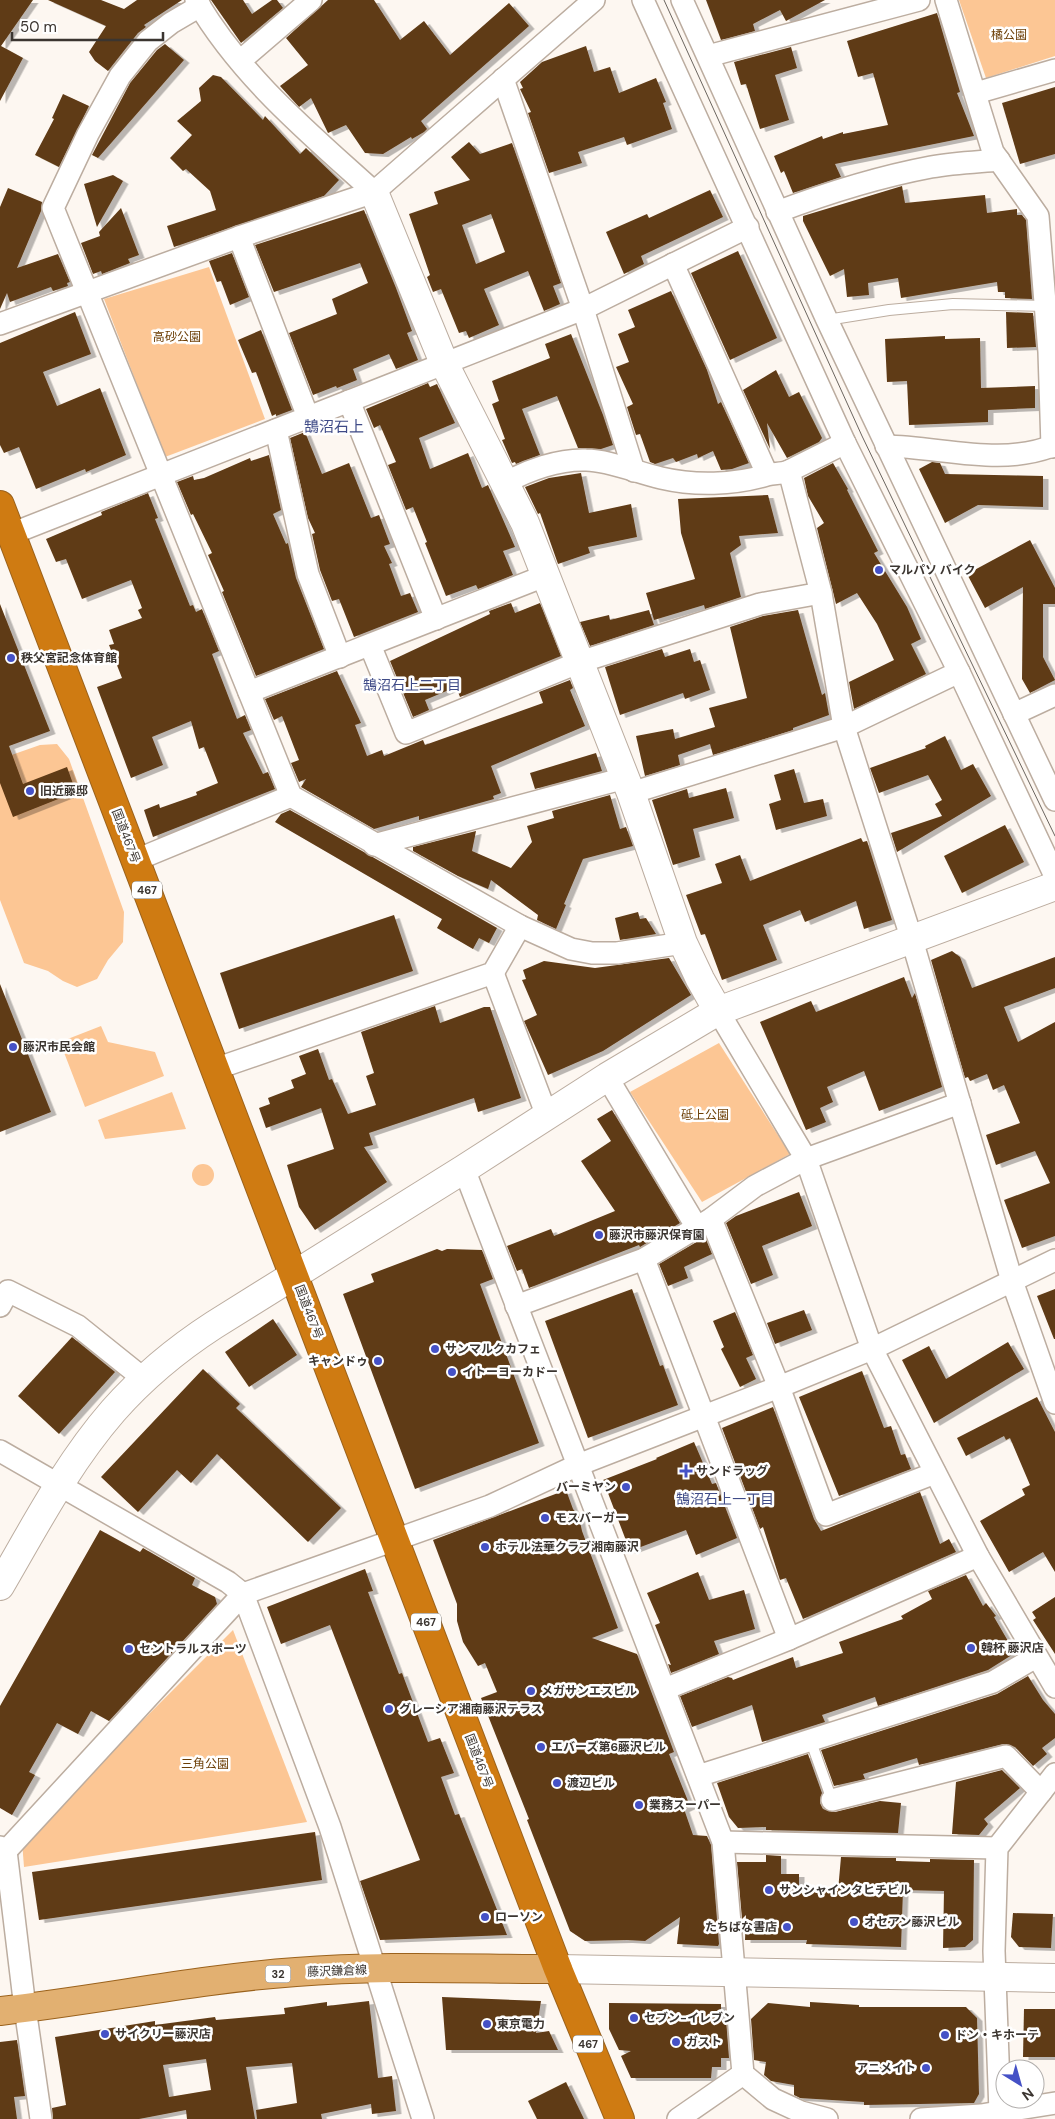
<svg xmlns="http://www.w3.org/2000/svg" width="1055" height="2119" font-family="'DM Sans','Noto Sans JP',sans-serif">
  <defs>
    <filter id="shadow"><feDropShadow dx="5.5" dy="3" stdDeviation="0" flood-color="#0004"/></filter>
  </defs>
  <rect width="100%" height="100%" fill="#fdf7f1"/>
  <g fill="#fcc694">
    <path d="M959 0H1055V56L986 78Z"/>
    <path d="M209 267 265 419 165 457 104 299Z"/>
    <path d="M57 744 69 759 124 912 123 942 108 960 97 979 77 987 63 981 48 971 24 963 0 900V759L40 745Z"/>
    <path d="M101 1026 108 1042 155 1052 164 1076 85 1107 60 1042Z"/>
    <path d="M719 1043 790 1154 702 1202 630 1092Z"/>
    <path d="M172 1092 186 1129 105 1139 98 1120Z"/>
    <circle cx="203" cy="1175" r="11"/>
    <path d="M233 1630 307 1822 24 1867 22 1841Z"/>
  </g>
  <g fill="#5f3a15" fill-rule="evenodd" filter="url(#shadow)">
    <path d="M0 0H33L1 46 23 58 0 101Z"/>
    <path d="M48 0H101L124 9 137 0H182L144 25 146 27 138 33 108 71 95 61 89 52 106 26Z"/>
    <path d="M211 0H243L252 14 272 0H277L283 8 241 43Z"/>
    <path d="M328 0H374L400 40 424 21 450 55 509 3 529 26 421 121 427 129 424 132 412 139 411 137 383 154 365 153 346 125 328 133 311 98 299 107 280 86 308 65 286 38Z"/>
    <path d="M706 0H825L786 21 780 10 753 24 755 31 721 40Z"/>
    <path d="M937 13 960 92 957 93 974 136 835 164 841 177 793 193 784 171 781 173 774 156 822 136 823 139 843 132V134L888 125 873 73 858 77 847 41Z"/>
    <path d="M165 44 184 60 98 158 92 155 130 83 157 50Z"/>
    <path d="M586 46 594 72 610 67 619 93 656 78 666 102 663 103 672 129 627 145 624 137 578 152 582 163 549 173 528 113 531 112 520 89 523 88 520 82 542 62Z"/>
    <path d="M791 47 797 68 775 75 789 120 760 129 746 84 741 85 734 62Z"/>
    <path d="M213 75 221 77 263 120 265 116 300 154 306 148 339 180 324 196 174 247 167 226 216 210 210 191 186 169 183 171 170 158 192 135 177 121 201 101 199 88Z"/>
    <path d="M1055 87V154L1020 164 1002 103Z"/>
    <path d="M63 94 89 106 59 167 35 155 54 119 52 118Z"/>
    <path d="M469 142 480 154 512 143 561 283 553 286 560 304 544 311 528 271 484 289 499 325 469 338 466 331 459 333 441 289 433 292 427 277 430 275 409 214 438 204 434 192 470 180 451 157ZM491 214 505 252 476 264 462 225Z"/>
    <path d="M113 175 123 181 97 227 84 184Z"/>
    <path d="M902 186 905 203 985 195 987 213 1017 209V215H1022L1026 220 1032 299 1005 298V292H998L997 282 901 298 898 278 868 283 869 295 847 297 844 269 830 276 803 221V216Z"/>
    <path d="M8 188 42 202 41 211 17 268 58 254 70 282 67 283 68 286 53 291 51 287 10 302 7 293 0 309V207Z"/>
    <path d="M710 190 723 217 641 256 644 264 624 274 606 232 647 214 649 218Z"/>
    <path d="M121 208 139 255 128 259 130 263 102 274 101 271 93 274 81 243 100 236 99 232Z"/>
    <path d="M364 210 396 288 412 331 407 333 418 360 396 369 389 354 353 369 357 380 337 388 336 386 313 395 289 333 337 314 332 299 368 283 360 263 274 292 255 245Z"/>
    <path d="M738 251 777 338 730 360 691 273Z"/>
    <path d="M232 253 249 297 230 305 221 281 217 282 209 261Z"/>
    <path d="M671 291 707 370 718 404 721 402 749 463 732 469 721 470 713 451 698 458 697 454 676 462 673 458 655 464 650 462 640 434 636 435 627 407 633 404 616 367 629 362 618 334 635 327 628 310Z"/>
    <path d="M75 312 91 354 43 372 57 406 100 388 126 455 86 472 85 469 36 489 19 447 4 453 0 445V343Z"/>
    <path d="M1006 312 1033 313 1036 347 1007 348Z"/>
    <path d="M261 330 292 410 276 416V414L272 416 256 372 252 373 238 340Z"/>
    <path d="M571 334 603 415 613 445 601 449 578 448 557 396 522 409 540 455 516 464 515 462 512 463 502 440 505 439 492 404 499 401 492 381 550 358 545 344Z"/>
    <path d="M945 336V339L980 338 981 388 1035 386V408L988 410V422L909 425 907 381 887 382 885 339Z"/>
    <path d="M776 370 789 397 799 392 822 438 819 442 787 458 767 423 770 449 743 390Z"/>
    <path d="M428 383 430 387 437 384 455 423 419 438 430 469 468 453 482 488 488 485 515 547 503 551 513 575 478 589 476 585 446 596 425 543 427 542 413 507 406 510 388 465 396 462 380 425 374 428 366 409Z"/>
    <path d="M305 432 322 474 349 463 371 518 379 515 390 544 384 546 392 563 389 564 401 596 410 593 418 612 354 637 339 599 332 601 320 570 312 534 315 533 308 518 290 438Z"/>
    <path d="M269 455 281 510 273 514 286 544 288 543 296 578 324 649 256 676 222 592 224 591 208 555 212 553 193 514 191 515 177 482 193 476 194 480 204 478 250 458 251 461Z"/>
    <path d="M932 462 940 463 945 474 1043 476V507L978 505 945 523 919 469Z"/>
    <path d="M833 463 848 489 847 490 878 551 874 553 907 607 921 639 911 644 926 674 854 709 849 682 894 660 877 624 857 593 836 604 817 528 824 523 808 496 804 478Z"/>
    <path d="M581 473 589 513 631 504 637 537 588 547 590 553 558 564 540 513 538 514 525 487 549 478Z"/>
    <path d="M148 493 158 518 155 519 190 606 193 605 196 612 202 609 219 651 212 654 237 719 245 715 251 730 243 733 263 774 268 772 275 789 153 837 144 810 159 804 160 808 197 795 196 792 218 783 204 747 199 749 191 721 152 737 163 765 131 778 97 687 122 678 109 645 114 644 109 630 142 618 138 610 142 608 131 580 82 599 66 559 56 562 46 539 102 515 101 512Z"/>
    <path d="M768 495 778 533 739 536 741 545 730 553 741 597 705 609 704 605 654 620 646 593 695 579 681 533 678 499Z"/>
    <path d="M1030 540 1055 588V604H1043V657L1055 680 1030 693 1022 679 1023 587 985 608 967 574Z"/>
    <path d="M511 603 515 613 540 603 561 656 460 697 456 687 425 700 429 710 413 717 390 661 490 614 489 611Z"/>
    <path d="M0 604 50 731 9 746 23 784 67 767 76 792 13 817 0 783Z"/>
    <path d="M649 610 654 625 590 646 580 622 609 615 610 620Z"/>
    <path d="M798 610 822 695 825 693 829 715 793 728V730L713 755 710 744 678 755 680 765 645 776 636 736 673 729 675 739 715 727 709 708 747 698 730 627 763 616Z"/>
    <path d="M662 649 665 657 690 649 694 662 700 660 710 690 685 699 683 693 620 715 605 667Z"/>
    <path d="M337 671 361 723 355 725 367 756 382 750 384 756 423 740 425 745 543 703 539 692 570 680 573 688 570 690 585 726 491 766 501 793 493 796 494 799 419 820V816L374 829 301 787 306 779 299 782 291 763 299 760 282 716 274 720 265 699Z"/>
    <path d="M945 736 961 770 973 764 991 796 897 852 891 833 942 816 935 804 942 800 928 775 879 793 870 768 926 748 925 746Z"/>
    <path d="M596 753 602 771 535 789 530 773Z"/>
    <path d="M794 769 804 803 823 799 827 816 776 830 769 804 781 800 774 775Z"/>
    <path d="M726 788 734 818 693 829 700 857 673 865 652 800 687 789 689 798Z"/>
    <path d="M610 795 620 829 626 827 633 846 583 859 564 904 566 905 556 929 537 920 538 915 491 880 488 889 458 876 413 851V847L476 831 472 851 511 868 532 842 527 826 554 818 552 811Z"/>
    <path d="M290 810 497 928 489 943 479 938 473 949 437 928 442 919 275 822 281 814Z"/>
    <path d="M1005 825 1024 862 962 893 944 856Z"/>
    <path d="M861 838 863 842 867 841 892 920 864 929 856 901 805 922 800 910 763 925 777 960 722 980 705 934 701 935 686 895 722 883 715 864 740 855 750 881Z"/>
    <path d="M638 912 640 919 646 918 656 934 620 940 615 918Z"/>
    <path d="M394 915 413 971 239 1029 220 973Z"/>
    <path d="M952 951 960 957 972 988 1055 957V988L1004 1007 1018 1042 1055 1022V1236L1022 1248 1004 1200 1050 1183 1035 1151 996 1165 986 1135 1020 1123 1004 1085 993 1090 987 1074 970 1081 968 1077 965 1078 931 960Z"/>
    <path d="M669 958 691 995 603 1051 548 1075 524 1021 537 1015 522 980 526 979 523 970 544 961 595 968Z"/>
    <path d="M904 977 912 998 915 993 942 1087 879 1111 864 1071 827 1087 833 1102 820 1108 826 1122 806 1130 760 1022 811 1001 816 1012Z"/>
    <path d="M0 984 51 1112 0 1132Z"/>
    <path d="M435 1006 440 1023 484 1007H490L521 1098 478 1112 474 1098 369 1133 373 1145 364 1147 387 1182 315 1230 299 1207 287 1165 334 1149 321 1108 266 1128 259 1108 270 1104 268 1098 294 1088 291 1080 306 1074 299 1056 318 1049 329 1080 332 1079 348 1114 376 1105 366 1076 374 1073 361 1032Z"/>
    <path d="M612 1110 680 1223 640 1247 639 1245 529 1288 522 1269 517 1271 507 1246 551 1229 554 1236 615 1211 581 1161 611 1141 597 1119Z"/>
    <path d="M799 1192 812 1226 762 1246 773 1275 751 1284 726 1223 736 1216Z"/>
    <path d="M705 1237 712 1254 684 1267 688 1278 668 1286 659 1264Z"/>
    <path d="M437 1249 442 1251 447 1249 482 1250 493 1279 480 1284 539 1443 415 1489 343 1294 374 1282 371 1274Z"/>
    <path d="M632 1289 660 1366 663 1365 678 1405 588 1438 545 1321Z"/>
    <path d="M1055 1289V1339H1054L1037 1296Z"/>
    <path d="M804 1310 812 1330 775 1344 767 1323Z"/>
    <path d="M735 1312 753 1355 746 1358 756 1379 740 1387 721 1349 724 1347 713 1321Z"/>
    <path d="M273 1319 297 1355 249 1387 225 1352Z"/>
    <path d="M72 1337 115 1372 59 1434 18 1396Z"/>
    <path d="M1008 1342 1024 1369 934 1423 902 1360 929 1346 946 1379Z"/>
    <path d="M203 1369 240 1404 236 1408 341 1508 308 1542 217 1454 191 1483 177 1470 138 1512 101 1477Z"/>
    <path d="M862 1371 884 1428 891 1426 901 1455 905 1454 911 1469 839 1496 799 1397Z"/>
    <path d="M1037 1397 1055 1432V1572L1043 1552 1009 1572 980 1521 1025 1495 1022 1489 1030 1485 1010 1438 1006 1440 1004 1436 966 1456 957 1438Z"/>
    <path d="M773 1407 814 1519 821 1531 920 1492 940 1544 949 1539 956 1552 803 1619 786 1578 780 1580 763 1527 760 1529 722 1428Z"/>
    <path d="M694 1442 712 1484 716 1483 737 1538 696 1555 686 1530 630 1551 603 1480 657 1459 656 1458Z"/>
    <path d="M566 1490 573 1509 579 1517 582 1531 618 1628 592 1638 637 1654 674 1752 669 1754 690 1806 684 1809 693 1835 707 1836 711 1845 719 1944 718 1946 677 1944 680 1917 645 1941 627 1940 585 1941 570 1931 527 1820 529 1819 481 1698 497 1692 485 1663 478 1666 463 1642 457 1621V1604L433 1540Z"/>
    <path d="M100 1530 140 1552 143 1548 195 1578 192 1585 215 1597 217 1604 109 1721 91 1711 78 1734 57 1723 29 1772 35 1775 12 1815 0 1808V1706Z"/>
    <path d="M365 1569 373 1591 368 1592 399 1674 402 1673 428 1742 440 1738 454 1773 441 1777 455 1815 459 1814 507 1935 380 1940 360 1881 420 1860 330 1625 281 1644 267 1607Z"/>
    <path d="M698 1572 709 1600 744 1590 755 1629 714 1641 719 1654 671 1673 668 1664 671 1665 655 1625 660 1623 647 1593Z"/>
    <path d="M966 1575 983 1606 986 1603 996 1616 994 1617 1015 1653 988 1670 878 1706 875 1697 822 1715 825 1722 762 1742 752 1705 692 1727 680 1696 728 1677 732 1678 733 1680 793 1657 796 1668 843 1653 839 1642 903 1619 901 1616 932 1599 928 1591Z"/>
    <path d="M1055 1597V1654L1033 1620 1036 1618 1032 1612Z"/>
    <path d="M1028 1676 1043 1700 1055 1714V1738L1042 1748 1047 1754 1033 1766 1015 1747 1003 1744 919 1765 917 1758 863 1774 865 1779 834 1786 821 1750 997 1694Z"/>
    <path d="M808 1754 822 1793 820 1803 823 1809 835 1812 880 1801 901 1803 898 1833 766 1830V1827L738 1828 729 1817 717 1783Z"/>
    <path d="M1002 1770 1020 1788 984 1819 988 1824 979 1835 952 1834 956 1782Z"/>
    <path d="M315 1832 322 1880 39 1920 32 1872Z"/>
    <path d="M766 1855 781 1856V1874H799V1889L838 1891 841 1857 896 1858V1861L930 1862V1859L974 1860 973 1940 965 1947 943 1948 944 1891 903 1890 901 1947 806 1944 807 1940H745L746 1915 742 1919 737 1862H766Z"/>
    <path d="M1013 1913 1053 1914 1051 1948 1019 1947 1011 1937Z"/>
    <path d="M442 1997 541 2001 536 2033 549 2031 558 2050H446Z"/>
    <path d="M369 2001 378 2078 392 2076 396 2111 372 2114 371 2104 321 2114 322 2119H257L256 2110 297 2103 292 2063 246 2067 255 2119H187L186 2110 139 2119H53L52 2108 66 2105 55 2037 155 2021V2025L215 2017 216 2020 285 2014 284 2008 327 2002V2006ZM206 2059 211 2090 169 2097 163 2065Z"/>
    <path d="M810 2002 859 2005V2007H966L977 2018 979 2094 974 2103 864 2105V2102L800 2098 794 2095V2085L771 2081 764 2075 766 2062 754 2060 751 2019 768 2003 810 2007Z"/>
    <path d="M609 2003 721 2004V2019H726L729 2058H721V2067H712L711 2078H631L621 2056 631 2051 619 2050 609 2029Z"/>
    <path d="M1024 2009H1055V2057H1023Z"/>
    <path d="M17 2040 25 2096 14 2097 17 2119H0V2042Z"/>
    <path d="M566 2082 584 2119H537L528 2101Z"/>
  </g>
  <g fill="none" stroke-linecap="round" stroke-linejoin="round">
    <g stroke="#bcada0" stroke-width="12">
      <g id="lane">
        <path d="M827 320 889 310 953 304 1045 306"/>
        <path d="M810 1739 832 1800"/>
      </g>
    </g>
    <g stroke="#bcada0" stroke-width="24">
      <g id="street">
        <path d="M196 0C241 77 309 133 374 192"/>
        <path d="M643 0 845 443 959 672 1055 876"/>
        <path d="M682 0 827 320 1055 800"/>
        <path d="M946 0 993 152 1038 216 1049 352 1052 447"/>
        <path d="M200 6 171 23 148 41 120 76 88 134 53 208 291 796 520 926 571 949 592 953H617L683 943"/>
        <path d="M708 56 919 0"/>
        <path d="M240 61 311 0"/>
        <path d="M503 79 583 309 634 471"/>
        <path d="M976 93 1055 70"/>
        <path d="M777 212C827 193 878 177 931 167 953 163 977 162 999 160"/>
        <path d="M239 237 308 417"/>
        <path d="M673 264 767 474"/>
        <path d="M0 324 239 237 374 192 594 0"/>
        <path d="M349 401 436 619"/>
        <path d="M276 430 308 574 340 657"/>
        <path d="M886 446C942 447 1001 467 1055 445"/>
        <path d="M789 471 821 593 844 727 912 940 1012 1281 1055 1403"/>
        <path d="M505 483C528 470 559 459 586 460 609 460 638 473 661 478 695 486 733 485 767 475 774 473 782 474 789 471L845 443"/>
        <path d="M11 534 583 309 748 227"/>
        <path d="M370 645 406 733 580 662 760 604 821 593"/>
        <path d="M249 692 547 575"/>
        <path d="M1014 714 1055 695"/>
        <path d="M631 793 844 727 959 672"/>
        <path d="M374 845 625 778"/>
        <path d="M136 860 291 796"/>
        <path d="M493 973 547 1116"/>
        <path d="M718 1011 806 1159 872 1349 978 1556 1055 1687"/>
        <path d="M215 1069 493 973 520 926"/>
        <path d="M607 1077 696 1226"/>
        <path d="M464 1169 723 1842 743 2074 773 2099 801 2112 827 2119"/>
        <path d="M711 1219 779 1387 826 1515 935 1473"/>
        <path d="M644 1259 789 1639"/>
        <path d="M0 1306 8 1291 78 1326 144 1379"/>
        <path d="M516 1306 644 1259 711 1219 755 1186 806 1159 960 1103"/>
        <path d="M0 1451 228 1582 243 1594 330 1827 423 2119"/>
        <path d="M665 1689 789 1639 978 1556"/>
        <path d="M698 1776 993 1682 1036 1657"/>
        <path d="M832 1800 1006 1756 1041 1792"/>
        <path d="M723 1842 997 1848"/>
        <path d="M0 1847 6 1851 25 2008 41 2119"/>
        <path d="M6 1851 243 1594 490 1506 578 1465 779 1387 872 1349 1055 1260"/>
        <path d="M678 2119 743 2074"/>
        <path d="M921 2119 981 2115 1055 2103"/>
        <path d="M1004 2119 1000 2112 994 1951 997 1848 1055 1774"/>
      </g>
    </g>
    <g stroke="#bcada0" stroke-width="30">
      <g id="secondary">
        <path d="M374 192 444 363 525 523 631 793 683 943 700 979 718 1011"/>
        <path d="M0 1586C35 1526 67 1464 113 1411 143 1377 177 1349 214 1325L464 1169 607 1077 718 1011 1055 886"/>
        <path d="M558 1969 1055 1978"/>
      </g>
    </g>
    <g stroke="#9b621c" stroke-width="30">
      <path id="primary" d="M0 2011C99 2000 197 1979 296 1972 383 1965 471 1969 558 1969"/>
    </g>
    <g stroke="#9b621c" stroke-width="30">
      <path id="highway" d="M0 505 558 1969 620 2119"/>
    </g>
    <use href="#lane" stroke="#fff" stroke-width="10"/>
    <use href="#street" stroke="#fff" stroke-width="21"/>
    <use href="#secondary" stroke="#fff" stroke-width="28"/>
    <use href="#primary" stroke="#e2b071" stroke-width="28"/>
    <use href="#highway" stroke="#cf7b12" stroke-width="28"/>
    <path stroke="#6b655f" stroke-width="1" d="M664 0 862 436 1055 836"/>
  </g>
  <g fill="#4551c6" stroke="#fff" stroke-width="2">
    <circle cx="879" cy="570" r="5"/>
    <circle cx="11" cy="658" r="5"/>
    <circle cx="30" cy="791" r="5"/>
    <circle cx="13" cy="1047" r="5"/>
    <circle cx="599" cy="1235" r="5"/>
    <circle cx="435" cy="1349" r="5"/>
    <circle cx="378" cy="1361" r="5"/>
    <circle cx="452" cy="1372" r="5"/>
    <path d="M683.5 1463.5h5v5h5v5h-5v5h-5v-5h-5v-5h5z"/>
    <circle cx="626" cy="1487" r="5"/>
    <circle cx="545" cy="1518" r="5"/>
    <circle cx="485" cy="1547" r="5"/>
    <circle cx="971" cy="1648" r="5"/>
    <circle cx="129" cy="1649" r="5"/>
    <circle cx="531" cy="1691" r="5"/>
    <circle cx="389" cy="1709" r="5"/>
    <circle cx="541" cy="1747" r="5"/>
    <circle cx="557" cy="1783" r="5"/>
    <circle cx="639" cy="1805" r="5"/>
    <circle cx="769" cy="1890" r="5"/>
    <circle cx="485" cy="1917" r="5"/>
    <circle cx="854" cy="1922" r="5"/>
    <circle cx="787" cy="1927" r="5"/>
    <circle cx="634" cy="2018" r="5"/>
    <circle cx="487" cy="2024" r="5"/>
    <circle cx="105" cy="2034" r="5"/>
    <circle cx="945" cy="2035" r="5"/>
    <circle cx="676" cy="2042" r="5"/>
    <circle cx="926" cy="2068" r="5"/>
  </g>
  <g text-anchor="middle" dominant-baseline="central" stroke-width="5" stroke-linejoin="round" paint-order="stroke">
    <g fill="#fff" stroke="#76726e" stroke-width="1">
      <rect x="132" y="881.5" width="30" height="17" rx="4"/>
      <rect x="411" y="1613.5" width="30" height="17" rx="4"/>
      <rect x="265.5" y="1965.5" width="25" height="17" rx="4"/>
      <rect x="573" y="2035.5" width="30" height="17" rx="4"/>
    </g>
    <g font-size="11" font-weight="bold" fill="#3b3530">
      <text x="147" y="890">467</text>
      <text x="426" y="1622">467</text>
      <text x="278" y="1974">32</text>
      <text x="588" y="2044">467</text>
    </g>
    <g font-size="12" fill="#6c3e05" stroke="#fff">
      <text x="1009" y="35">橘公園</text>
      <text x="177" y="337">高砂公園</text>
      <text x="705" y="1115">砥上公園</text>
      <text x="205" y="1764">三角公園</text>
    </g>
    <g font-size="12" font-weight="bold" fill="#3b3530" stroke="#fff" text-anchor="start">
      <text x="889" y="570">マルパソ バイク</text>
      <text x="21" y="658">秩父宮記念体育館</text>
      <text x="40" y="791">旧近藤邸</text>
      <text x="23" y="1047">藤沢市民会館</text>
      <text x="609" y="1235">藤沢市藤沢保育園</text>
      <text x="445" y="1349">サンマルクカフェ</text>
      <text x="368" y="1361" text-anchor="end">キャンドゥ</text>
      <text x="462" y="1372">イトーヨーカドー</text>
      <text x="696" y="1471">サンドラッグ</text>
      <text x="616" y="1487" text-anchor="end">バーミヤン</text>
      <text x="555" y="1518">モスバーガー</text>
      <text x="495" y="1547">ホテル法華クラブ湘南藤沢</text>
      <text x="981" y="1648">韓杯 藤沢店</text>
      <text x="139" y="1649">セントラルスポーツ</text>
      <text x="541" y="1691">メガサンエスビル</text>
      <text x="399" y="1709">グレーシア湘南藤沢テラス</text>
      <text x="551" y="1747">エバーズ第6藤沢ビル</text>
      <text x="567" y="1783">渡辺ビル</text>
      <text x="649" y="1805">業務スーパー</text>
      <text x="779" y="1890">サンシャインタヒチビル</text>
      <text x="495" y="1917">ローソン</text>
      <text x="864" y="1922">オセアン藤沢ビル</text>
      <text x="777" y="1927" text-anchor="end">たちばな書店</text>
      <text x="644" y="2018">セブン-イレブン</text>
      <text x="497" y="2024">東京電力</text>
      <text x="115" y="2034">サイクリー藤沢店</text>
      <text x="955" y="2035">ドン・キホーテ</text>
      <text x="686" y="2042">ガスト</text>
      <text x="916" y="2068" text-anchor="end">アニメイト</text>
    </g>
    <g font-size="12" fill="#3b3530" stroke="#fff">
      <text transform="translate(126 836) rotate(69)">国道467号</text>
      <text transform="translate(309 1312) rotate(69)">国道467号</text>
      <text transform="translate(479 1761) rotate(69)">国道467号</text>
      <text transform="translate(337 1971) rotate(-2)">藤沢鎌倉線</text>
    </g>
    <g font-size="14" fill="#3f4b87" stroke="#fff">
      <text x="412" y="685">鵠沼石上二丁目</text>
      <text x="725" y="1499">鵠沼石上一丁目</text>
    </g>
    <g font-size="15" fill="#3f4b87" stroke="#fff">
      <text x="334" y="427">鵠沼石上</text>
    </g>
  </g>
  <g transform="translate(1020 2084) rotate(143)"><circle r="24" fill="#ffffff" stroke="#b1aeac"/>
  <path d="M0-4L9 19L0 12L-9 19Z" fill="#4551c6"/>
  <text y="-8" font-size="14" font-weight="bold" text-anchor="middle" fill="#3b3530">N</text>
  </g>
  <path d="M12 32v8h151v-8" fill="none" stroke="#3b3530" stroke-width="2.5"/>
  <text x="20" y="32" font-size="15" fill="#3b3530" stroke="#ffffff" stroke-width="4" paint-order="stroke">50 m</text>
</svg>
